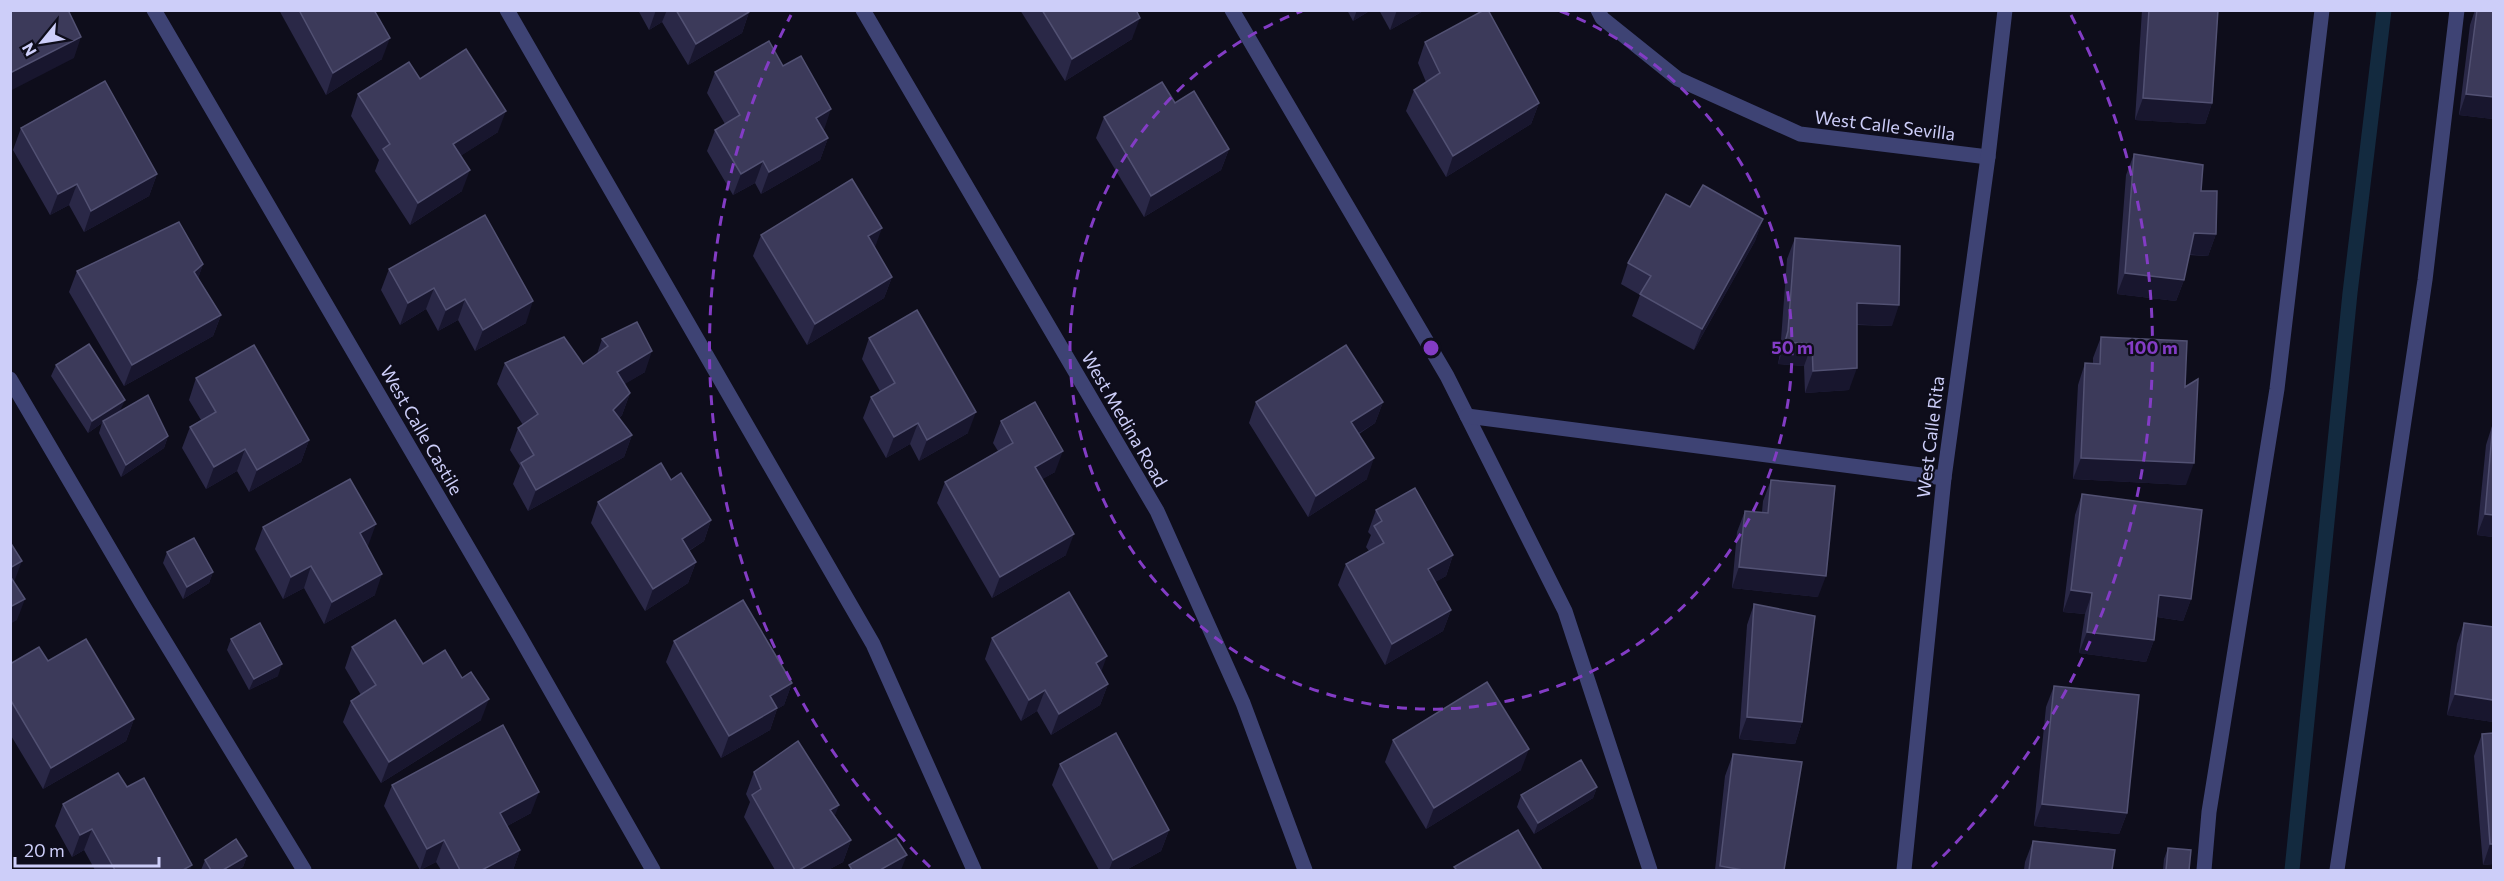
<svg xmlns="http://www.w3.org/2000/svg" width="2504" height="881" font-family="Commissioner,sans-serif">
  <rect width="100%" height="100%" fill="#0e0d1b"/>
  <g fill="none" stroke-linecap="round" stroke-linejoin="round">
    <path stroke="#132a3f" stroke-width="15" d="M2292 870 2350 293 2384 10"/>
    <g stroke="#3e4374" stroke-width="15">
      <path d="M154 10 519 635 653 870"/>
      <path d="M507 10 873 644 974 870"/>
      <path d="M863 10 1157 511 1243 703 1305 870"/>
      <path d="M1232 10 1447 376 1565 611 1650 870"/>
      <path d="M1598 10 1602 18 1678 79 1800 134 1988 157"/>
      <path d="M10 379 142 604 304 870"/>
      <path d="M1467 416 1944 478"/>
      <path d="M1904 870 1944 478 1988 157 2005 10"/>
      <path d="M2204 870 2209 812 2277 389 2322 10"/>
      <path d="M2337 870 2425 280 2457 10"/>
    </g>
  </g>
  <g fill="#2a2847">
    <path d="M279 10H374L382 59 326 95Z"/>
    <path d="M638 10H749V12L742 33 688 65 662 22 649 30Z"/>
    <path d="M1020 10H1136L1132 39 1065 81Z"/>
    <path d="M1347 10H1371L1353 21Z"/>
    <path d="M1379 10H1425L1390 30Z"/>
    <path d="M2142 10H2218L2212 103 2205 124 2135 120Z"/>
    <path d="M2475 10H2493V119L2459 115 2470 25Z"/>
    <path d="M1425 42 1539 103 1531 124 1446 177 1406 111 1414 90 1426 82 1418 63Z"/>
    <path d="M783 66 828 138 820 160 761 194 755 183 733 195 707 151 715 130 725 124 707 93 715 72Z"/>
    <path d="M420 79 498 132 460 156 462 191 410 225 375 171 379 160 351 116 358 94Z"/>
    <path d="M1175 103 1229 149 1221 170 1144 217 1096 138 1104 117Z"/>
    <path d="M21 128 157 174 149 196 84 232 69 205 50 215 13 150Z"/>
    <path d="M2134 154 2201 191 2216 234 2208 256 2189 255 2184 280 2176 301 2117 294 2126 175Z"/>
    <path d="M1690 207 1763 219 1755 241 1694 350 1632 316 1640 295 1621 284 1628 263Z"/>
    <path d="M761 235 875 248 892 277 884 298 807 345 753 256Z"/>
    <path d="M1795 238 1892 326 1857 325 1849 390 1805 393 1804 366 1778 364 1780 353 1787 259Z"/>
    <path d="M203 264 198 278 221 315 213 336 124 386 69 292 77 271Z"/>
    <path d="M389 269 526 323 475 351 458 320 438 331 426 309 400 325 381 290Z"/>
    <path d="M2101 337 2185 387 2186 485 2073 479 2078 385 2085 363 2093 364V358Z"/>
    <path d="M869 338 968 433 919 461 910 444 886 458 863 418 871 397 880 391 862 359Z"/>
    <path d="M602 339 645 372 624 384 630 393 622 415 619 418 632 435 624 457 528 511 513 484 520 466 510 450 518 428 523 425 497 384 505 363 583 364 597 354Z"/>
    <path d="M56 365 121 411 168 436 164 448 121 477 99 433 102 423 88 433 51 376Z"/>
    <path d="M196 378 309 440 301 462 249 492 237 471 206 489 182 448 190 427 201 420 189 400Z"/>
    <path d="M1256 402H1383L1375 423 1359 434 1367 479 1308 517 1249 423Z"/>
    <path d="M1001 421 1055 472 1042 479 1066 555 992 598 937 503 945 482 998 451 993 443Z"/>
    <path d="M2493 423V537L2477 535 2486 445Z"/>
    <path d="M671 480 711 520 704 541 689 551 696 562 688 583 645 611 591 523 598 502Z"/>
    <path d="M1771 480 1818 597 1732 588 1737 532 1745 511 1762 512 1763 501Z"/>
    <path d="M2082 494 2191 599 2183 621 2157 617 2154 640 2146 662 2079 653 2085 614 2063 612 2075 515Z"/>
    <path d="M1376 510 1453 555 1446 576 1435 582 1451 610 1443 631 1385 665 1338 585 1346 564 1369 551 1366 547 1371 535 1368 532Z"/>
    <path d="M263 527 368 546H367L375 595 324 624 304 588 283 599 255 549Z"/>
    <path d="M167 552 213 572 209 583 183 599 163 563Z"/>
    <path d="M1754 604 1802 722 1795 744 1739 739 1747 625Z"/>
    <path d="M2464 623 2493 627V722L2447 715 2457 644Z"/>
    <path d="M992 638 1101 672 1108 684 1100 705 1051 735 1037 711 1021 721 985 659Z"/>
    <path d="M231 639 278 676 249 690 227 650Z"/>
    <path d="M674 641 792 683 784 705 777 709 770 730 721 758 666 662Z"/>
    <path d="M352 647 423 664 481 720 381 783 343 722 351 701 361 695 345 668Z"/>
    <path d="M48 661 134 719 126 741 43 789 10 734V664Z"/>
    <path d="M2054 686 2127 813 2119 834 2034 826 2046 707Z"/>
    <path d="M2493 733V864L2483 865 2474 756 2482 734Z"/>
    <path d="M1393 740 1521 770 1426 829 1385 762Z"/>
    <path d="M1733 754 1784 870H1715L1725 776Z"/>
    <path d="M1060 764 1169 830 1161 851 1126 870H1099L1052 785Z"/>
    <path d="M754 772 835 816 851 840 843 862 828 870H775L744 817 750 802 746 794Z"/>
    <path d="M392 785 531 813 507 826 520 850 513 870H441L436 862 420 870 384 806Z"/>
    <path d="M1597 787 1593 798 1534 834 1517 807 1521 795Z"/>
    <path d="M63 804 190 870H95L84 850 72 857 55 826Z"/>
    <path d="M2033 841 2112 870H2024L2025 862Z"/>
    <path d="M2168 848 2189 870H2163L2164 859Z"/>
    <path d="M247 856 243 867 237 870H201L205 860Z"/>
  </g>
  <g fill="#18162e">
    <path d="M656 10H667L662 22 649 30Z"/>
    <path d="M1357 10H1371L1353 21Z"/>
    <path d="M1397 10H1425L1390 30Z"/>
    <path d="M749 12 742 33 688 65 696 44Z"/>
    <path d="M1140 18 1132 39 1065 81 1072 59Z"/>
    <path d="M81 37 74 58 10 91V73Z"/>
    <path d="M390 38 382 59 326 95 333 73Z"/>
    <path d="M2466 94 2493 97V119L2459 115Z"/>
    <path d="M2143 98 2212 103 2205 124 2135 120Z"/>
    <path d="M1539 103 1531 124 1446 177 1453 156Z"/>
    <path d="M831 109 824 130 816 118Z"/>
    <path d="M506 111 498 132 445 166 453 144Z"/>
    <path d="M828 138 820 160 761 194 769 172Z"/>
    <path d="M1229 149 1221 170 1144 217 1151 196Z"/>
    <path d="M763 161 755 183 733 195 741 174Z"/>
    <path d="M470 170 462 191 410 225 418 203Z"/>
    <path d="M157 174 149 196 84 232 91 211Z"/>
    <path d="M77 184 69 205 50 215 58 194Z"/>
    <path d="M1763 219 1755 241 1694 350 1702 329Z"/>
    <path d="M882 228 874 250 868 236Z"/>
    <path d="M2194 233 2216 234 2208 256 2186 254Z"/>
    <path d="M203 264 196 285 194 272Z"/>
    <path d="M2125 273 2184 280 2176 301 2117 294Z"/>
    <path d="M892 277 884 298 807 345 815 324Z"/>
    <path d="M434 288 426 309 400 325 408 303Z"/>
    <path d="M465 299 458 320 438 331 446 310Z"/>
    <path d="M533 301 526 323 475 351 483 330Z"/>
    <path d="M1857 303 1899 305 1892 326 1849 324Z"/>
    <path d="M221 315 213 336 124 386 132 365Z"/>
    <path d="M1785 342 1812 344 1804 366 1778 364Z"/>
    <path d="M652 351 645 372 610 393 617 372Z"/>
    <path d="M1857 368 1849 390 1805 393 1813 371Z"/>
    <path d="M630 393 622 415 605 431 613 410Z"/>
    <path d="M125 400 120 411 103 421 102 423 88 433 92 421Z"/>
    <path d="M1383 402 1375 423 1343 443 1351 422Z"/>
    <path d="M976 412 968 433 919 461 927 440Z"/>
    <path d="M918 423 910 444 886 458 894 437Z"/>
    <path d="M632 435 624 457 528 511 536 490Z"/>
    <path d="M168 436 164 448 121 477 126 465Z"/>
    <path d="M309 440 301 462 249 492 257 470Z"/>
    <path d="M245 449 237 471 206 489 214 467Z"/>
    <path d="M1063 451 1055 472 1027 488 1035 467Z"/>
    <path d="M1374 458 1367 479 1308 517 1316 496Z"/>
    <path d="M2081 458 2194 463 2186 485 2073 479Z"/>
    <path d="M2485 514 2493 515V537L2477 535Z"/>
    <path d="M711 520 704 541 674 560 682 539Z"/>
    <path d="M376 524 368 546 352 554 360 533Z"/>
    <path d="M1074 534 1066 555 992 598 1000 577Z"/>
    <path d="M1453 555 1446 576 1420 591 1428 569Z"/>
    <path d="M22 561 14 582 10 584V568Z"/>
    <path d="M696 562 688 583 645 611 653 589Z"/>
    <path d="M311 566 304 588 283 599 291 577Z"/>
    <path d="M1739 567 1826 576 1818 597 1732 588Z"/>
    <path d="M213 572 209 583 183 599 187 587Z"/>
    <path d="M382 574 375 595 324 624 332 602Z"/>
    <path d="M2071 590 2092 593 2085 614 2063 612Z"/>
    <path d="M2159 595 2191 599 2183 621 2151 616Z"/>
    <path d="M25 599 17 620 10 624V607Z"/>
    <path d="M1451 610 1443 631 1385 665 1392 644Z"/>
    <path d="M2087 632 2154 640 2146 662 2079 653Z"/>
    <path d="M1107 656 1099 678 1096 663Z"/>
    <path d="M282 664 278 676 249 690 254 679Z"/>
    <path d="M792 683 784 705 777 709 770 730 721 758 729 736 770 696Z"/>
    <path d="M1108 684 1100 705 1051 735 1059 714Z"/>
    <path d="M1045 690 1037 711 1021 721 1029 700Z"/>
    <path d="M2455 694 2493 700V722L2447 715Z"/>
    <path d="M489 699 481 720 381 783 389 762Z"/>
    <path d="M1747 717 1802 722 1795 744 1739 739Z"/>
    <path d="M134 719 126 741 43 789 51 768Z"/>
    <path d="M1529 749 1521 770 1426 829 1434 808Z"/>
    <path d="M1597 787 1593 798 1534 834 1538 823Z"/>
    <path d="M539 792 531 813 492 834 500 813Z"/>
    <path d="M2042 804 2127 813 2119 834 2034 826Z"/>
    <path d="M839 805 831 826 830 810Z"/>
    <path d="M92 829 84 850 72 857 80 835Z"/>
    <path d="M1169 830 1161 851 1126 870H1109L1113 860Z"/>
    <path d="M444 840 436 862 420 870 427 849Z"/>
    <path d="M851 840 843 862 828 870H799Z"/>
    <path d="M2490 844H2493V864L2483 865Z"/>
    <path d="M520 850 513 870H482Z"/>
    <path d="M907 855 901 870H880Z"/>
    <path d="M247 856 243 867 237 870H223Z"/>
    <path d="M192 865 190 870H183Z"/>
  </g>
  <g fill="#3c3a5a" stroke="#525173" stroke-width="1.5">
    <path d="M10 10H68L81 37 10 73Z"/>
    <path d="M299 10H374L390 38 333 73Z"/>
    <path d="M676 10H749V12L696 44Z"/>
    <path d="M1042 10H1136L1140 18 1072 59Z"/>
    <path d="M1484 10H1488L1539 103 1453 156 1414 90 1440 73 1425 42Z"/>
    <path d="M2149 10H2218L2212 103 2143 98Z"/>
    <path d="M2477 10H2493V97L2466 94Z"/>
    <path d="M769 41 783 66 801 56 831 109 816 118 828 138 769 172 763 161 741 174 715 130 740 115 715 72Z"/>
    <path d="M466 49 506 111 453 144 470 170 418 203 383 149 390 144 358 94 409 62 420 79Z"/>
    <path d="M105 81 157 174 91 211 77 184 58 194 21 128Z"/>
    <path d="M1162 82 1175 103 1194 91 1229 149 1151 196 1104 117Z"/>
    <path d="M2134 154 2203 165 2201 191H2217L2216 234 2194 233 2184 280 2125 273Z"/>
    <path d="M852 179 882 228 868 236 892 277 815 324 761 235Z"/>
    <path d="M1703 185 1763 219 1702 329 1640 294 1651 276 1628 263 1666 194 1690 207Z"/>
    <path d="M485 215 533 301 483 330 465 299 446 310 434 288 408 303 389 269Z"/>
    <path d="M179 222 203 264 194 272 221 315 132 365 77 271Z"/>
    <path d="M1795 238 1900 246 1899 305 1857 303V368L1813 371 1812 344 1785 342 1788 331Z"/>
    <path d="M917 310 976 412 927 440 918 423 894 437 871 397 895 383 869 338Z"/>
    <path d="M637 322 652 351 617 372 630 393 613 410 632 435 536 490 521 463 534 455 518 428 538 414 505 363 564 337 583 364 608 346 602 339Z"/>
    <path d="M2101 337 2187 341 2185 387 2198 379 2194 463 2081 458 2085 363 2100 364Z"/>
    <path d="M89 344 125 400 92 421 56 365Z"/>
    <path d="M254 345 309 440 257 470 245 449 214 467 190 427 216 412 196 378Z"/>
    <path d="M1346 345 1383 402 1351 422 1374 458 1316 496 1256 402Z"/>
    <path d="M148 395 168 436 126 465 103 421Z"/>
    <path d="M1035 402 1063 451 1035 467 1074 534 1000 577 945 482 1013 443 1001 421Z"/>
    <path d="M2493 423V515L2485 514Z"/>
    <path d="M661 463 671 480 681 473 711 520 682 539 696 562 653 589 598 502Z"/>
    <path d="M350 479 376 524 360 533 382 574 332 602 311 566 291 577 263 527Z"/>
    <path d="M1771 480 1835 486 1826 576 1739 567 1745 511 1768 513Z"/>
    <path d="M1415 488 1453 555 1428 569 1451 610 1392 644 1346 564 1384 543 1374 526 1382 521 1376 510Z"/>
    <path d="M2082 494 2202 510 2191 599 2159 595 2154 640 2087 632 2092 593 2071 590Z"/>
    <path d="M194 538 213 572 187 587 167 552Z"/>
    <path d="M10 542 22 561 10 568Z"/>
    <path d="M10 576 25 599 10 607Z"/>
    <path d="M1069 592 1107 656 1096 663 1108 684 1059 714 1045 690 1029 700 992 638Z"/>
    <path d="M743 600 792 683 770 696 777 708 729 736 674 641Z"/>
    <path d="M1754 604 1815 616 1802 722 1747 717Z"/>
    <path d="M395 620 423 664 445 650 462 678 471 672 489 699 389 762 351 701 376 685 352 647Z"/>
    <path d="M260 623 282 664 254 679 231 639Z"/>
    <path d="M2464 623 2493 627V700L2455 694Z"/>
    <path d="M86 639 134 719 51 768 10 699V664L39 647 48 661Z"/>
    <path d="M1487 682 1529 749 1434 808 1393 740Z"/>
    <path d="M2054 686 2139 695 2127 813 2042 804Z"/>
    <path d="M503 725 539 792 500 813 520 850 482 870H460L444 840 427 849 392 785Z"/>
    <path d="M1116 733 1169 830 1113 860 1060 764Z"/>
    <path d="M2493 733V844H2490L2482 734Z"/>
    <path d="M798 741 839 805 830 810 851 840 799 870H795L752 795 761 789 754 772Z"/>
    <path d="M1733 754 1802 762 1784 870H1743L1720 866Z"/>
    <path d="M1581 760 1597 787 1538 823 1521 795Z"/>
    <path d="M118 773 127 787 144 778 192 865 183 870H115L92 829 80 835 63 804Z"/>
    <path d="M1518 830 1542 870H1457L1454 867Z"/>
    <path d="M896 838 907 855 880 870H852L849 865Z"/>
    <path d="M236 839 247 856 223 870H211L205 860Z"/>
    <path d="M2033 841 2115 850 2112 870H2029Z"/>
    <path d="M2168 848 2191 850 2189 870H2166Z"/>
  </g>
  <g fill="none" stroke="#833cc5" stroke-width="3" stroke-dasharray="10 8">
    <path d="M1560 11A361 361 0 1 1 1302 11"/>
    <path d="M930 867A721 721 0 0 1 791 15M2071 15A721 721 0 0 1 1932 867"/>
  </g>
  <g text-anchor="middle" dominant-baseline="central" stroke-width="4.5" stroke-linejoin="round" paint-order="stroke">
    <g font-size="18" fill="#cdcef9" stroke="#0e0d1b">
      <text transform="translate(1885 125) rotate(7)">West Calle Sevilla</text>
      <text transform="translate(1125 419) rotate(60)">West Medina Road</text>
      <text transform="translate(422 430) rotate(60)">West Calle Castile</text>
      <text transform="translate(1930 437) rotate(-83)">West Calle Rita</text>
    </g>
  </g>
  <circle cx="1431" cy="348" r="9" fill="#833cc5" stroke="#0e0d1b" stroke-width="3"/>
  <g font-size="18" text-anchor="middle" font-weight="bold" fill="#833cc5" stroke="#0e0d1b" stroke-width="4.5" stroke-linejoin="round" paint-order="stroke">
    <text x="1792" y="354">50 m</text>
    <text x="2152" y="354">100 m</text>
  </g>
  <rect width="2504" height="881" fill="none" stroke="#cdcef9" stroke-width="24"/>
  <g transform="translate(42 42) rotate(240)" stroke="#0e0d1b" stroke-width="4.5" paint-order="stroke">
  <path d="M0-4.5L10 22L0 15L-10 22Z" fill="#cdcef9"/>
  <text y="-9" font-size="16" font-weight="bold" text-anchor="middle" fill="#cdcef9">N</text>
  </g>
  <path d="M15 857v9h144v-9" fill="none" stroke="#cdcef9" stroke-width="3"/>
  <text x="24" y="857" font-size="18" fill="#cdcef9" stroke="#0e0d1b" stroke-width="4.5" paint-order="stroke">20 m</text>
</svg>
